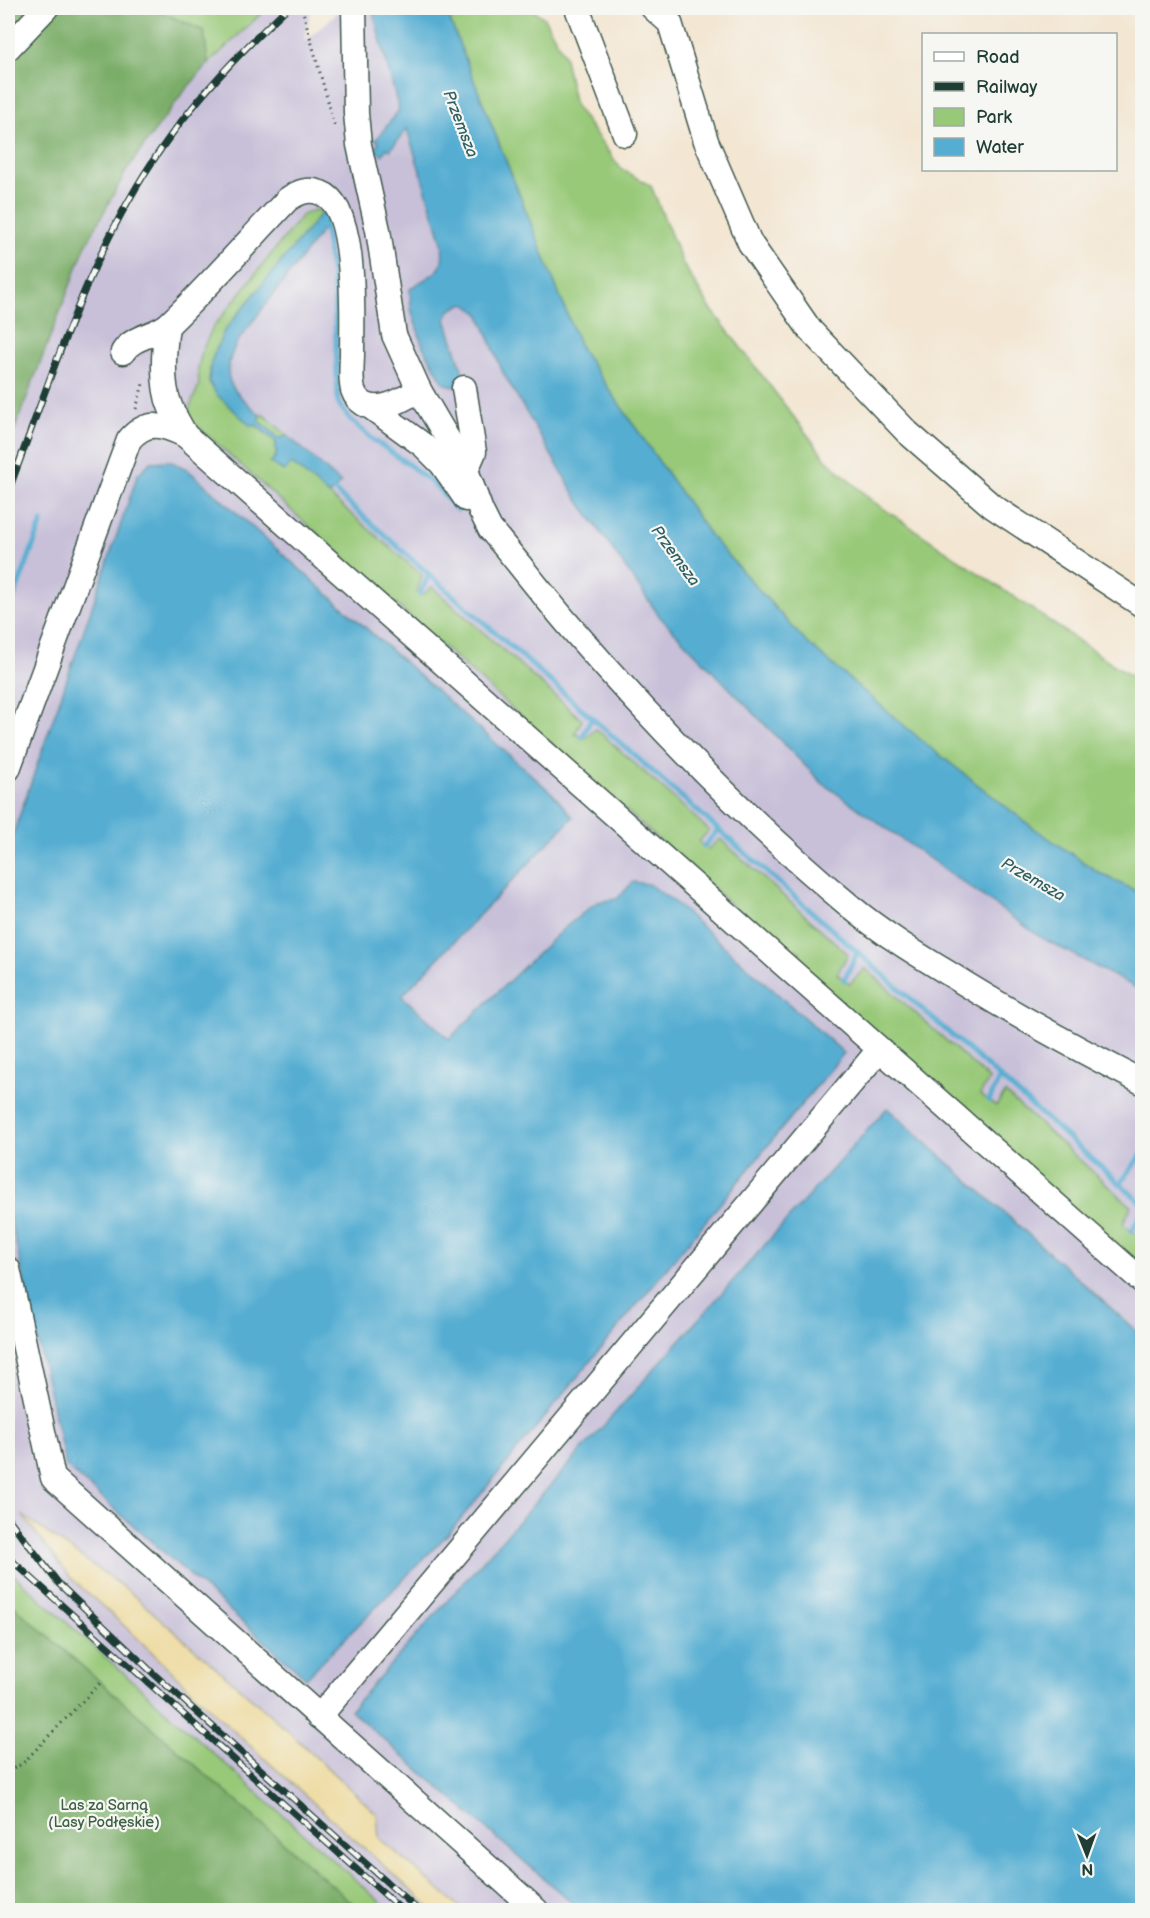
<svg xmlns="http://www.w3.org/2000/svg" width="1150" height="1918" font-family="'Balsamiq Sans',sans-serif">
  <rect width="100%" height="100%" fill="#f6f6f2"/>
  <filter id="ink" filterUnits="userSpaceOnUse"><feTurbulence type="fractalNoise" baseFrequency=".0167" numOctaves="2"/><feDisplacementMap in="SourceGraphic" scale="12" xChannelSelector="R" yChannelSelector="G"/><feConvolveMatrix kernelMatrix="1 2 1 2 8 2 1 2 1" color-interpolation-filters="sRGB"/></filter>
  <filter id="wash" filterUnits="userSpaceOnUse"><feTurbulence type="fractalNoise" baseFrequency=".008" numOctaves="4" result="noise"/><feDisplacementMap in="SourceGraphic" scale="24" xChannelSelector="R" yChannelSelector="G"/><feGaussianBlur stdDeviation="1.35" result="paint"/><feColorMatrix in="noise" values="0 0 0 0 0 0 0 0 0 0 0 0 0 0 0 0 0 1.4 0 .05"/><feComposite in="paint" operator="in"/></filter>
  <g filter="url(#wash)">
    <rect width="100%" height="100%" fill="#f3e6d2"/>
    <path fill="#c8c0d8" d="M267 8H311L304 42 343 8H372L399 110 407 128 442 242 479 313 503 373 578 500 660 617 822 783 1042 938 1142 991V1910H389L8 1570V446L85 247 128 168 181 95 208 64Z"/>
    <g fill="#98c978" stroke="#5c8356" stroke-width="1.5">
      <path d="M151 8H267L208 64 204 31Z"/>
      <path d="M445 8H530L544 18 564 54 575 106 621 169 651 186 683 264 708 305 826 459 871 500 1142 684V894L1101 874 1032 827 927 745 806 642 712 538 581 349Z"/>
      <path d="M314 210 323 211 224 331 211 362 209 382 252 427 254 424 276 442V456L270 463 284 471 292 463 422 575 417 593 423 595 432 587 582 720 575 734 585 738 596 729 709 830 699 842 708 849 720 839 848 954 837 974 850 984 865 968 989 1079 980 1095 996 1106 1005 1093 1131 1206 1123 1224 1140 1237 1142 1234V1273L186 416 199 385 198 369 202 351 212 329 302 215Z"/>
      <path d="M263 414 288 436 279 438 258 419Z"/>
      <path d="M8 1570 389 1910H360L8 1601Z"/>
    </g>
    <g fill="#7aad68" stroke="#4c754e" stroke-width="1.5">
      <path d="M8 8H151L204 31 208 64 181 95 128 168 85 247 8 446Z"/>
      <path d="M8 1601 360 1910H8Z"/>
    </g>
    <path fill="#eeda9e" stroke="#868c69" stroke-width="1.5" d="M22 1515 125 1588 275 1719 377 1814 379 1838 463 1910H433L227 1725 131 1632 71 1578Z"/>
    <g fill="#55add2" stroke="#3a7583" stroke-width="1.5">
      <path d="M372 8H445L581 349 712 538 806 642 927 745 1032 827 1101 874 1142 894V991L1042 938 822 783 660 617 578 500 503 373 479 313 464 303 450 310 446 319 465 379 454 387 444 383 423 347 411 309 410 289C434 271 446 276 442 242L407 129 390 150 387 148 382 155 374 149 379 143 376 140 399 110Z"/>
      <path d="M323 211 331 219 237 342C217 382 233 389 261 416L258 420 279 438 288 436 341 483 329 495 292 464 284 471 270 463 276 456V442L255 424 252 427 217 395 209 382 211 362 224 331Z"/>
      <path d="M169 461 187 469 553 794 573 817 402 996 449 1039 562 930 597 902 617 899 633 882 648 884 673 901 844 1053 449 1533 306 1678 66 1466 8 1209V849L138 474 151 462Z"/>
      <path d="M887 1108 1142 1336V1910H580L350 1710Z"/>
    </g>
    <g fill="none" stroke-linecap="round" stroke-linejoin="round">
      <g stroke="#55add2" stroke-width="5">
        <path d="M326 221 325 230 334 288 338 403 350 419 371 438 408 464 436 486 457 510"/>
        <path d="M329 486 1142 1203"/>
        <path d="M420 594 429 574"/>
        <path d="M8 613 42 522"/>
        <path d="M582 737 592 717"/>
        <path d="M704 846 719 829"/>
        <path d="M844 980 858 952"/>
        <path d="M989 1101 1000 1077"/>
        <path d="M1120 1184 1142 1154"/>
        <path d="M1132 1231 1142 1211"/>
      </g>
    </g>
  </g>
  <g filter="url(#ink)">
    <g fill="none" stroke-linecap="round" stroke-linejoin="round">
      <g stroke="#3f564c" stroke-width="27">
        <g id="minor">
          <path d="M354 8 356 113 359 145 378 230 394 335 419 390 466 470 481 511 490 529C519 563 545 598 574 631 659 729 751 824 851 907 881 932 915 953 948 973 1011 1013 1076 1048 1142 1082"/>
          <path d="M577 8 625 134"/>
          <path d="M653 8 670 23 706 141 750 243 810 330 907 432 992 506 1142 605"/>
          <path d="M8 48 46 8"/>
          <path d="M167 326C164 348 161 384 170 406 174 416 180 425 185 435L1142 1281"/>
          <path d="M123 352C133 336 155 336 169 324 211 284 248 241 288 199 299 192 308 188 321 193 358 206 352 320 352 353 352 364 350 379 353 390 355 396 359 401 364 404 382 414 404 398 419 390"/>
          <path d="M464 388 474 452 466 470"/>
          <path d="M371 407 423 445 442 464 466 499"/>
          <path d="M8 769 129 440C147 419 163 425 185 435"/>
          <path d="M8 1269 53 1478 536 1910"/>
          <path d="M319 1717 879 1050"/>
        </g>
      </g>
      <g stroke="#3f564c" stroke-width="3" stroke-dasharray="1.5 4.5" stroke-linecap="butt">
        <path d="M302 8 335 127"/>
        <path d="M136 409 143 384"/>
        <path d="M8 1771 22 1764 102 1681"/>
      </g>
      <use href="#minor" stroke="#fff" stroke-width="24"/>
      <g stroke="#1f3d34" stroke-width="7">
        <g id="rail">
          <path d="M8 492C52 376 89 252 161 149 197 97 241 51 287 8"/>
          <path d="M8 1518 59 1584 155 1675 418 1910"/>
          <path d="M8 1557 402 1910"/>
        </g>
      </g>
      <use href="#rail" stroke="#f6f6f2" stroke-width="4.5" stroke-dasharray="14" stroke-linecap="butt"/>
    </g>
  </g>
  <g text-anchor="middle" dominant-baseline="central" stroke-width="4.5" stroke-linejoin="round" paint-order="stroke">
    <g font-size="15" fill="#3d6045" stroke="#f6f6f2">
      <text x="104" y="1805">Las za Sarną<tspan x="104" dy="17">(Lasy Podłęskie)</tspan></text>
    </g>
    <g font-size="16" font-style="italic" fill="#2f5f63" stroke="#f6f6f2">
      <text transform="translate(460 124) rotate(69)">Przemsza</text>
      <text transform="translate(675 556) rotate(54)">Przemsza</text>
      <text transform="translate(1033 880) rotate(30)">Przemsza</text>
    </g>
  </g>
  <rect width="1150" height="1918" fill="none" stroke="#f6f6f2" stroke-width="30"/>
  <rect x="922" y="33" width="195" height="138" fill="#f6f6f2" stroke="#a0aca6" stroke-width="1.5"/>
  <rect x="934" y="52" width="30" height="9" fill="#ffffff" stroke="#a0aca6" stroke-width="1.5"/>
  <text x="976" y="63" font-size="18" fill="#1f3d34">Road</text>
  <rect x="934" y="82" width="30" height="9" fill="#1f3d34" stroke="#a0aca6" stroke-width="1.5"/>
  <text x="976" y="93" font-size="18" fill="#1f3d34">Railway</text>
  <rect x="934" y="108" width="30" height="18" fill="#98c978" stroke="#a0aca6" stroke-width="1.5"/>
  <text x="976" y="123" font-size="18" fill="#1f3d34">Park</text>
  <rect x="934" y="138" width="30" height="18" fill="#55add2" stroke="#a0aca6" stroke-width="1.5"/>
  <text x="976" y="153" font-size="18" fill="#1f3d34">Water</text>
  <g transform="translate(1087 1855) rotate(179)" stroke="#f6f6f2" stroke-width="4.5" paint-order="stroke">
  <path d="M0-4.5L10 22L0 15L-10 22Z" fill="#1f3d34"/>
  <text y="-9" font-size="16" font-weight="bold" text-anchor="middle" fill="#1f3d34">N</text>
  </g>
</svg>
